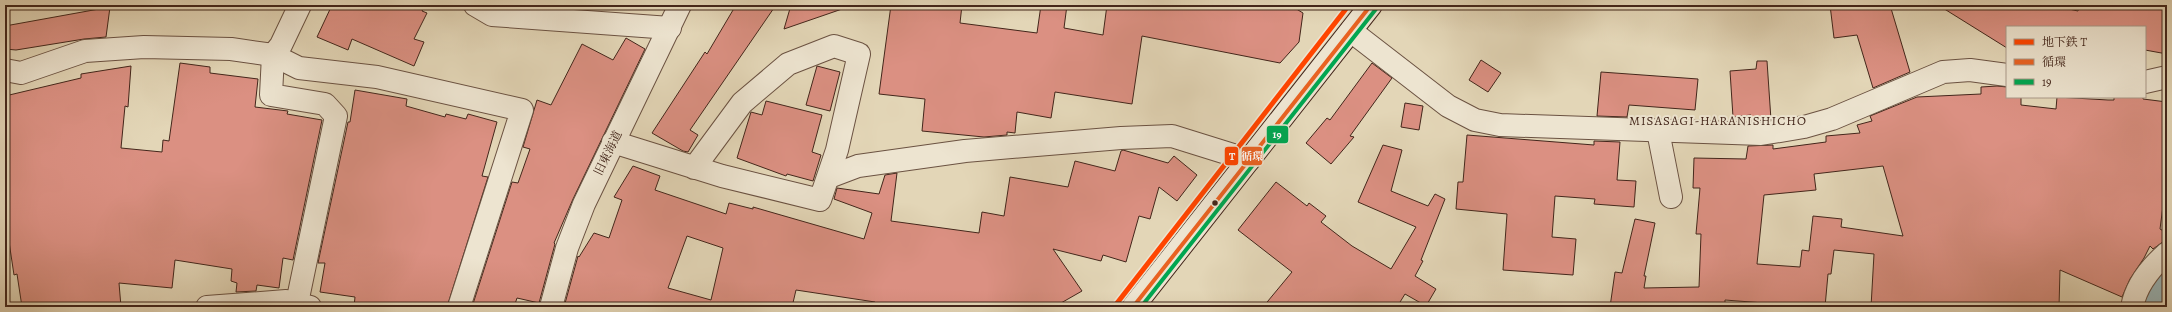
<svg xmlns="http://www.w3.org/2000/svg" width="2172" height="312" font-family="Alegreya,'Noto Serif JP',serif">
  <rect width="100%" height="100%" fill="#e3d6b7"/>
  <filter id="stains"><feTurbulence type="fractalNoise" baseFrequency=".005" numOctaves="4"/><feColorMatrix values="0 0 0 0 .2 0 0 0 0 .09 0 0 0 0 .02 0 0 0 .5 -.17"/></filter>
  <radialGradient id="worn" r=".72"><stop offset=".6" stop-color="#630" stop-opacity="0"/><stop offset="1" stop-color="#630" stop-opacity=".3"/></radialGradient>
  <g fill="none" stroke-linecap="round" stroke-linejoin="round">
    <path stroke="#99b6b9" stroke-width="44" d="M2145 307 2156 280 2167 267"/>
  </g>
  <g fill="#db9082" stroke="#43261b" fill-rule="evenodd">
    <path d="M332 5H425L422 11 427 13 414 39 424 42 414 66 352 39 348 50 317 37Z"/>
    <path d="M736 5H776L690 130 698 135 688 152 683 151 652 133 705 52 707 54Z"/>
    <path d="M791 5H845V8L784 29Z"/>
    <path d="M891 5H962L960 23 1037 33 1041 5H1067L1064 28 1103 35 1107 5H1290L1303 13 1299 42 1280 63 1142 36 1132 104 1055 92 1051 118 1017 112 1015 133 1007 132V135L984 137 922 131 925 99 879 94Z"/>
    <path d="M1830 5H1890L1910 72 1873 88 1857 35 1834 38Z"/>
    <path d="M1938 5H2051L2078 11 2079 5H2158L2167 7V54L2145 50V27H2007V48Z"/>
    <path d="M110 7 106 37 84 39 16 50 5 49V26Z"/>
    <path d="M626 38 645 49 573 199 554 243 555 244 539 303 517 298 514 307H472L512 182 518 183 530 149 523 147 537 100 551 105 582 44 613 60Z"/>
    <path d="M1481 60 1501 73 1488 92 1469 80Z"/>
    <path d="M1757 61H1767L1771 120 1750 121 1751 115 1733 117 1730 71 1756 69Z"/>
    <path d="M180 63 210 67V73L258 79 255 107 288 111 287 114 322 120 293 260 283 258 279 288 257 285 256 291 236 292 237 283 231 281 232 269 175 260 172 288 119 283 121 307H89L88 304 65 307 64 303 22 307 17 274 14 275 5 215V96L81 78V74L131 66 128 107 125 106 121 148 162 152 163 140 169 141Z"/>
    <path d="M1372 63 1392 78 1350 136 1354 137 1331 164 1306 143 1327 118 1330 120Z"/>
    <path d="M817 66 840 72 830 111 806 105Z"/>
    <path d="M1601 72 1698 79 1695 110 1629 105 1627 117 1597 116Z"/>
    <path d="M1997 86 2007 87V97H2021V105L2056 109 2057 97 2108 100H2114V97H2143V99L2167 102V175L2160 229 2167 233V239L2153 249 2150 246 2144 258 2130 279 2122 297 2060 270 2059 307H1871L1874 254 1834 250 1831 274H1828L1825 307H1764V303L1725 300V307H1610L1615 272 1622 273 1635 219 1655 223 1644 276H1646L1644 288 1699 287 1701 234H1696L1700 188H1693L1694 158 1746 159 1748 146 1773 145V149L1826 142V136L1860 133 1857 125 1872 121 1870 116 1917 97 1981 94V87ZM1883 166 1903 236 1841 227 1842 219 1813 216 1809 251 1802 250 1800 267 1757 264 1764 195 1816 190 1814 174Z"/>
    <path d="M355 90 407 99 406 106 445 117 446 114 466 119 468 114 497 122 482 176 488 177 447 307H354L355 297 320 292 325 263H318L348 122H350Z"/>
    <path d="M766 101 822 115 812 152 821 155 813 181 787 174 786 176 737 158 751 112 762 115Z"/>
    <path d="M1405 103 1423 106 1419 130 1401 127Z"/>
    <path d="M1467 135 1594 145V141L1620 142 1617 180 1636 181 1634 207 1594 204 1595 199 1555 196 1552 237 1576 239 1573 275 1503 270 1507 214 1456 209 1458 182H1463Z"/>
    <path d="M1383 145 1402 150 1391 191 1428 206 1435 194 1445 199 1421 260 1423 261 1415 276 1436 289 1426 306 1405 294 1397 307H1263L1292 272 1238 230 1276 182 1307 206 1309 203 1326 216 1321 222 1352 246 1391 269 1416 227 1358 202Z"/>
    <path d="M1123 150 1168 163 1174 156 1197 175 1177 201 1159 187 1150 219 1139 216 1126 262 1103 255 1101 261 1053 249 1082 291 1054 307H875V302L796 290 792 307H564L578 256 579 257 594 233 609 238 622 200 614 197 633 166 660 176 655 190 726 214 729 203 753 209V207L864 239 872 213 834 199 837 188 879 194 885 175 897 173 891 221 979 233 982 212 1004 216 1010 177 1068 187 1075 161 1115 171 1121 151ZM687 236 723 248 711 300 668 288Z"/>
  </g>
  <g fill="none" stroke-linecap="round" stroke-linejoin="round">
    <g stroke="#6b5242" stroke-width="24">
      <g id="street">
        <path d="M475 5 492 15 670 28"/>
        <path d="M1351 31 1448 106 1475 120 1500 125 1761 134 1804 127 1832 119 1943 72 1970 70 2007 75"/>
        <path d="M5 70 21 73 85 51 144 47 231 49 273 55 299 68 377 77 522 110 459 307"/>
        <path d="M2145 82 2167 77"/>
        <path d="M1658 131 1671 197"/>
        <path d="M613 142 722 176 820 200 837 150 859 54 834 46 788 64 742 103 694 168"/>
        <path d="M829 177 858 166 965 151 1121 138 1172 136 1249 160"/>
        <path d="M297 303 336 116 325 104 271 95 273 55 281 45 300 5"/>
        <path d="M207 307 286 301 310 307"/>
        <path d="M551 307 567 248 584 204 680 5"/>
        <path d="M2132 307C2136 286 2151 267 2167 253"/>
      </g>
    </g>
    <g stroke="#43261b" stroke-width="24">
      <path id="secondary" d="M1133 307 1371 5"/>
    </g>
    <use href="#street" stroke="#ede4d0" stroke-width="22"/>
    <use href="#secondary" stroke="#ede4d0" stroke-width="22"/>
    <g stroke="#ede4d0" stroke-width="7">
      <path id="bus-1" d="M1133 307 1371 5"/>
    </g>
    <g stroke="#ede4d0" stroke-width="7">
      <path id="bus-2" d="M1141 307 1376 9"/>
    </g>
    <use href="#bus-1" stroke="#e96222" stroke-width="4"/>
    <use href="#bus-2" stroke="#00a651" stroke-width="4"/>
    <g stroke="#ede4d0" stroke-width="8">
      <path id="metro-1" d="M1114 307 1349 5"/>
    </g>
    <use href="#metro-1" stroke="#ff4500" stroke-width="5"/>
  </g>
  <circle fill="#43261b" stroke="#ede4d0" stroke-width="1.5" cx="1215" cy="203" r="3.5"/>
  <g text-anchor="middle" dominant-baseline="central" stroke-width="4" stroke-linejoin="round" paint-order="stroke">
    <g font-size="12" fill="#43261b" stroke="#ede4d0">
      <text transform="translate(608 153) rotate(-64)">旧東海道</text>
    </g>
    <g font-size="13" letter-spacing="1" fill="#43261b" stroke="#ede4d0">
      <text x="1718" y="120">MISASAGI-HARANISHICHO</text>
    </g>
  </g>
  <g stroke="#ede4d0" stroke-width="1.5">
    <rect x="1266" y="125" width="23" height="19" rx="4" fill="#00a651"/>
    <rect x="1224" y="146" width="15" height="20" rx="4" fill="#ff4500"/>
    <rect x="1241" y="146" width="22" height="20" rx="4" fill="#e96222"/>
  </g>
  <g font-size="11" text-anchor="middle" font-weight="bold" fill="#fff">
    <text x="1277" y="138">19</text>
    <text x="1232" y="160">T</text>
    <text x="1252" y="160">循環</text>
  </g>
  <rect width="2172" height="312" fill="none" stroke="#e3d6b7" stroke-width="20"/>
  <rect x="6" y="6" width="2160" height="300" fill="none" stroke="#43261b" stroke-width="2"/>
  <rect x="10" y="10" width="2152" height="292" fill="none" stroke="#43261b"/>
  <rect x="2006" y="26" width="140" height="72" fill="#ede4d0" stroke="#a99888"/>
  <rect x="2014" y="39" width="20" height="6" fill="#ff4500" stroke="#a99888"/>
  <text x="2042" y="46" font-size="12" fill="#43261b">地下鉄 T</text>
  <rect x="2014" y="59" width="20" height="6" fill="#e96222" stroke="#a99888"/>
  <text x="2042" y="66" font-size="12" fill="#43261b">循環</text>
  <rect x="2014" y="79" width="20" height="6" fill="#00a651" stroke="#a99888"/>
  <text x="2042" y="86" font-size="12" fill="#43261b">19</text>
  <rect width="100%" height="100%" filter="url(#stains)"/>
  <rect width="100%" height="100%" fill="url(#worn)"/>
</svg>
